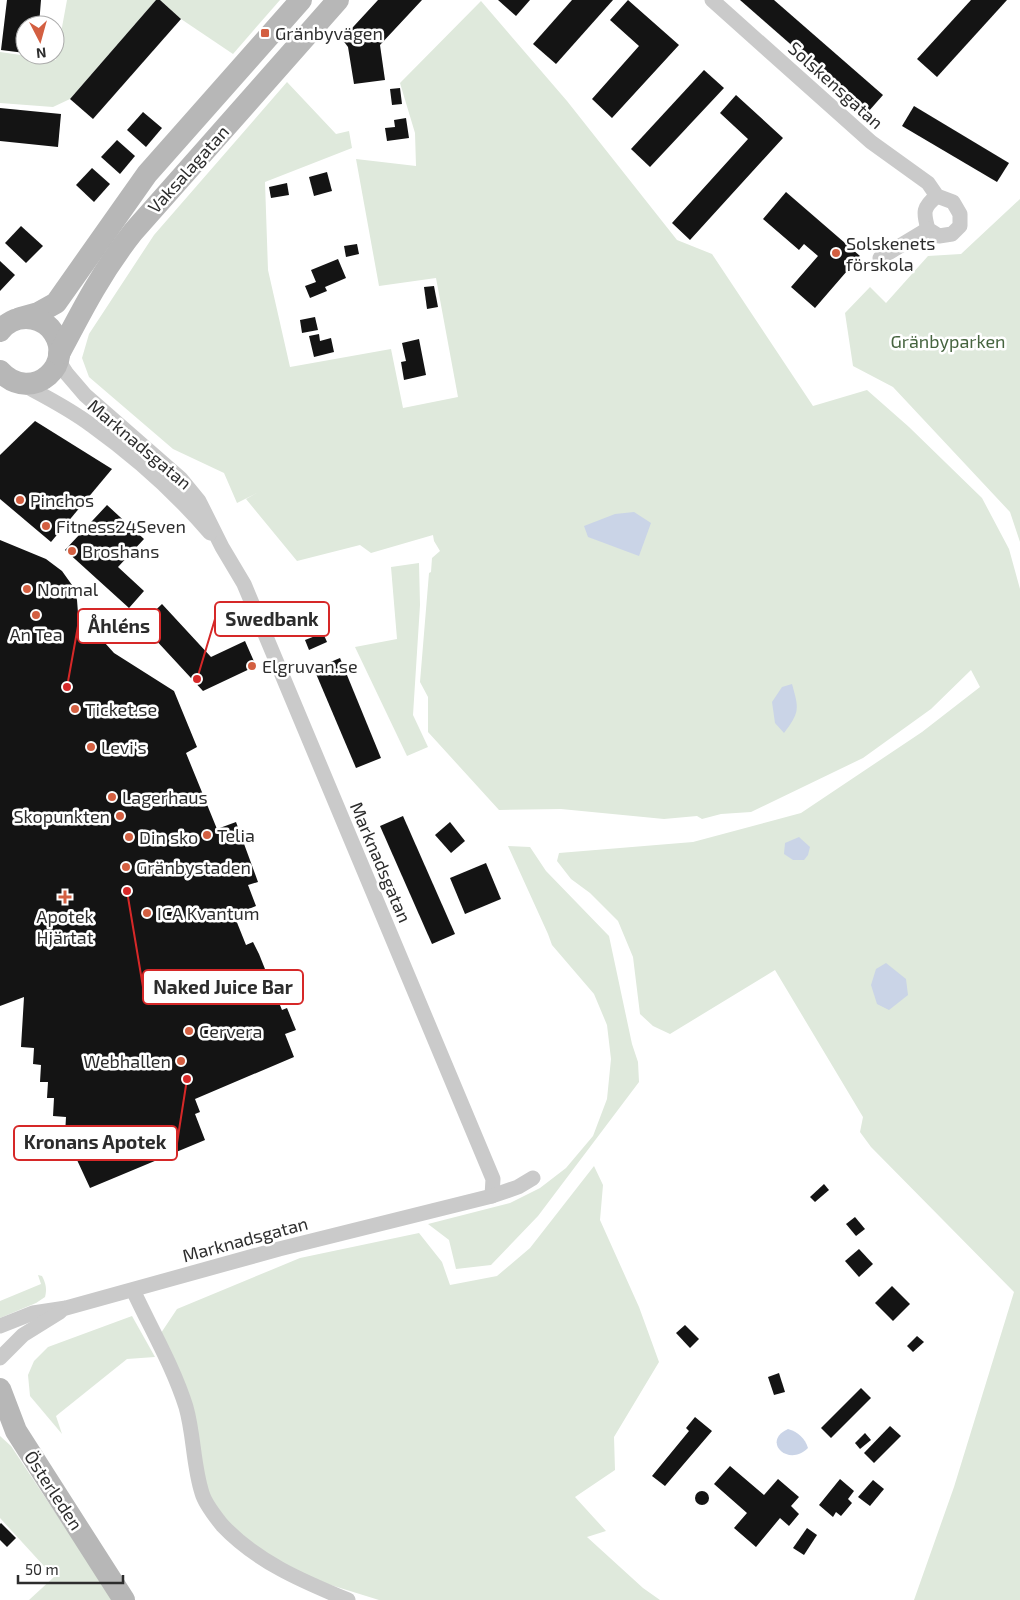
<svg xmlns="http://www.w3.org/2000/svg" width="1020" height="1600" font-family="'Exo 2',sans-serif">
  <rect width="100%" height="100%" fill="#fff"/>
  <g fill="#dfe9dc">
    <path d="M67 0H156L70 99 53 107 0 103V52L56 60Z"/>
    <path d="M160 0H280L233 54 181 19Z"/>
    <path d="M481 1 567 101 677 240 712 254 813 406 867 390 909 427 982 498 1009 549 1020 589V1600H914L954 1487 1014 1292 871 1147 860 1132 863 1117 775 970 670 1034 653 1026 640 1014 633 957 618 921 590 893 571 879 557 861 559 853 693 842 801 813 922 732 980 687 971 670 931 709 863 758 751 812 721 814 702 819 697 816 664 819 561 809 499 810 428 732V697L420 682 429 573 431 572 432 558 440 551 434 541 433 535 371 553 360 545 297 561 246 499 257 493 237 503 224 473 173 449 89 377 82 358 89 334 154 235 287 82 336 134 349 131 352 148 265 182 268 270 290 367 391 349 403 408 458 397 436 278 379 286 356 159 416 166 415 133 400 83Z"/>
    <path d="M1020 199V542L1010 512 893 387 853 366 845 313 870 287 886 303 928 256 961 254Z"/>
    <path d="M419 563 420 605 413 715 428 747 407 756 355 647 397 639 391 567Z"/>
    <path d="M508 846 530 847 546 871 609 936 632 1044 638 1062 639 1082 538 1216 491 1265 456 1269 449 1240 428 1224 510 1203 540 1188 566 1168 593 1136 607 1099 611 1059 607 1025 594 994 552 945 548 934Z"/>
    <path d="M594 1166 603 1185 600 1220 639 1307 659 1362 614 1437 615 1470 575 1497 606 1531 587 1537 643 1588 660 1600H379L321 1582 265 1558 232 1531 212 1503 159 1336 177 1309 300 1258 419 1233 442 1262 450 1285 497 1276 530 1248Z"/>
    <path d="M38 1275 42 1276C46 1284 47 1289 45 1297L36 1303 0 1318V1301L41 1284Z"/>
    <path d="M132 1316 155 1357 127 1359 56 1416 62 1434 30 1396 28 1375 34 1361 48 1347Z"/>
    <path d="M0 1436 11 1446 100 1580 112 1600H29L54 1577 0 1518Z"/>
  </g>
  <g fill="#cad4e7">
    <path d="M634 512 651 523 639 556 588 537 584 526 615 514Z"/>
    <path d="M792 684C799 709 800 712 784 733L775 723 772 702 782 687Z"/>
    <path d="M799 837 810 847 808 855 804 860H793L784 854 785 843Z"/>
    <path d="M886 963 906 979 908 995 889 1010 877 1004 871 985 876 969Z"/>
    <path d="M788 1429C798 1432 805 1438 808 1448 788 1468 761 1441 788 1429Z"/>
  </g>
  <g fill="#141414">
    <path d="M7 0H41L39 25H25V53L1 50Z"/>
    <path d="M156 0H160L181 19 93 119 70 99Z"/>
    <path d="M378 0H422L380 45 385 80 354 84 348 47 342 39Z"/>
    <path d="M498 0H530L516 16Z"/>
    <path d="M572 0H613L556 64 533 44Z"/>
    <path d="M628 0 679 45 612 118 592 99 639 46 610 20Z"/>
    <path d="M740 0H774L883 95 868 112Z"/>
    <path d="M971 0H1007L937 77 917 59Z"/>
    <path d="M704 70 724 88 650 167 631 149Z"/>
    <path d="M400 88 402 104 392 105 390 89Z"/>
    <path d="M736 95 783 138 690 240 672 223 748 139 720 113Z"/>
    <path d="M914 106 1009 163 997 182 902 126Z"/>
    <path d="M0 108 61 114 58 147 0 141Z"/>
    <path d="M143 112 162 128 146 147 127 130Z"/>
    <path d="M406 118 409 138 387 141 385 128 395 127 394 120Z"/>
    <path d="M117 140 135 156 120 174 101 157Z"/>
    <path d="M92 168 110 184 94 202 76 185Z"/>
    <path d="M327 172 332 191 314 196 309 177Z"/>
    <path d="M287 183 289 195 271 198 269 187Z"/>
    <path d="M786 192 860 256 815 308 791 287 818 256 804 244 799 250 763 219Z"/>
    <path d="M21 226 43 246 26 263 5 243Z"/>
    <path d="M357 244 359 254 346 257 344 246Z"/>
    <path d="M338 259 346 278 325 287 327 291 310 298 305 286 316 282 311 270Z"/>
    <path d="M0 261 15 275 0 291Z"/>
    <path d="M434 286 438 307 427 309 424 287Z"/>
    <path d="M315 317 318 330 302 333 300 320Z"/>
    <path d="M319 334 320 341 331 338 334 352 314 357 309 336Z"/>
    <path d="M419 339 426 375 404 380 401 362 406 361 402 343Z"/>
    <path d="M35 421 112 469 51 542 0 499V455Z"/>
    <path d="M107 505 144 539 118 567 144 591 129 608 65 550Z"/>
    <path d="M0 540 46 559 62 571 72 585 77 600 78 613 114 653 174 691 197 747 186 753 217 829 236 822 258 882 248 885 256 906 234 915 246 945 253 942 259 954 269 979 262 982 272 1003 278 1000 282 1010 287 1008 296 1030 285 1034 294 1057 195 1099 200 1112 195 1114 205 1140 90 1188 65 1134 66 1117 53 1116 54 1098H47L48 1082H40L41 1065 33 1064 34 1048 21 1047 24 997 0 1006Z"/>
    <path d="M162 604 211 657 245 641 256 666 203 691 141 624Z"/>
    <path d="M323 633 327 642 309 650 305 640Z"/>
    <path d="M340 658 381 758 356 768 314 669Z"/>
    <path d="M403 816 455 934 432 944 380 826Z"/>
    <path d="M450 822 465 841 451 853 435 835Z"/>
    <path d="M486 863 501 899 465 914 450 878Z"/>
    <path d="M824 1184 829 1190 815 1202 810 1197Z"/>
    <path d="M855 1217 865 1229 856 1236 846 1224Z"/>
    <path d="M859 1249 873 1264 859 1277 845 1261Z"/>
    <path d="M892 1286 910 1304 893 1321 875 1303Z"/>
    <path d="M685 1325 699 1339 690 1348 676 1333Z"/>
    <path d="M917 1336 924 1342 913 1352 907 1346Z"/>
    <path d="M779 1373 785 1392 774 1395 768 1377Z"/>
    <path d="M861 1388 871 1398 831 1438 821 1428Z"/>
    <path d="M695 1417 712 1431 665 1486 652 1476 689 1431 686 1428Z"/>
    <path d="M890 1426 901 1436 874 1463 864 1453Z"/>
    <path d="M865 1433 871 1440 860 1449 855 1443Z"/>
    <path d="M730 1466 764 1495 778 1479 799 1497 791 1506 799 1514 789 1526 780 1518 756 1547 734 1528 747 1513 714 1484Z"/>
    <path d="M840 1479 854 1491 848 1499 852 1503 841 1516 836 1512 833 1517 819 1505Z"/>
    <path d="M873 1480 884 1489 870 1506 858 1497Z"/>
    <circle cx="702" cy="1498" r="7"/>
    <path d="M1 1523 16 1538 7 1547 0 1540V1524Z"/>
    <path d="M807 1528 817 1535 804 1555 793 1548Z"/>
  </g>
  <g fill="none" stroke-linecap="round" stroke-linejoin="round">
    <g stroke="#cacaca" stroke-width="15">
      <path d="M712 0 871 142 928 183 937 196 953 202 960 214V226L952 234 939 236 928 229C923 212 923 207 937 196"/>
      <path d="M880 258 928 229"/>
      <path d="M58 360 67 374 85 395 181 479 199 501 222 547 244 584 493 1179 492 1196"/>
      <path d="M22 384C46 397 70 409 91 425 134 456 176 493 210 533"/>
      <path d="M133 1290C151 1329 173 1366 186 1407 194 1435 193 1465 202 1493 205 1504 215 1516 222 1525 257 1562 302 1581 348 1600"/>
      <path d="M0 1326 33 1313 66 1308 279 1249 492 1196 518 1187 533 1178"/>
      <path d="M0 1358 23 1335 60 1312"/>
    </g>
    <g stroke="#b7b7b7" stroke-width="22">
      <path d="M20 318 38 313 56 303 147 174 301 0"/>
      <path d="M0 331C6 323 16 318 26 318 35 318 44 322 50 328 80 362 32 406 0 371"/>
      <path d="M59 354C82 310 102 271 133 232L338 0"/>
      <path d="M0 1389 16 1431 124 1600"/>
    </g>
  </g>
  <g fill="#d35f41" stroke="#fff" stroke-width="2">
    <rect x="260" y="28" width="10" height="10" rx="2.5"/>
    <circle cx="836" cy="253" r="5"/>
    <circle cx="20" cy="500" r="5"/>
    <circle cx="46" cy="526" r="5"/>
    <circle cx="72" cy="551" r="5"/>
    <circle cx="27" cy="589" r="5"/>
    <circle cx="36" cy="615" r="5"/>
    <circle cx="252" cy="666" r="5"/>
    <circle cx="75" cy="709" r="5"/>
    <circle cx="91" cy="747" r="5"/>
    <circle cx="112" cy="797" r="5"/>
    <circle cx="120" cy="816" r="5"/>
    <circle cx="207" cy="835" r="5"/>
    <circle cx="129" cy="837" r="5"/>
    <circle cx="126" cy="867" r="5"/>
    <path d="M62.5 889.5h5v5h5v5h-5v5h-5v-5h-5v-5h5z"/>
    <circle cx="147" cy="913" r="5"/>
    <circle cx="189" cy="1031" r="5"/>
    <circle cx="181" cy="1061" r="5"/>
  </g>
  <g text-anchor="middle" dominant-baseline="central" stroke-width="5" stroke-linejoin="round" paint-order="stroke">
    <g font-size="18" fill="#2d2d2d" stroke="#fff" text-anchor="start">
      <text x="275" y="33">Gränbyvägen</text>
      <text x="846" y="243">Solskenets<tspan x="846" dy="21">förskola</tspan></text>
      <text x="30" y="500">Pinchos</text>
      <text x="56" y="526">Fitness24Seven</text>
      <text x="82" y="551">Broshans</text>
      <text x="37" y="589">Normal</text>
      <text x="36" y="634" text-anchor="middle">An Tea</text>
      <text x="262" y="666">Elgruvan.se</text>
      <text x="85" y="709">Ticket.se</text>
      <text x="101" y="747">Levi's</text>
      <text x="122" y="797">Lagerhaus</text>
      <text x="110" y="816" text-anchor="end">Skopunkten</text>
      <text x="217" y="835">Telia</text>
      <text x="139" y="837">Din sko</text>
      <text x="136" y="867">Gränbystaden</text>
      <text x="157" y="913">ICA Kvantum</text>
      <text x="65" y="916" text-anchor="middle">Apotek<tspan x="65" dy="21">Hjärtat</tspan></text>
      <text x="199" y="1031">Cervera</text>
      <text x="171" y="1061" text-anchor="end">Webhallen</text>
    </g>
    <g font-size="18" fill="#2d2d2d" stroke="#fff">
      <text transform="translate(836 85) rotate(42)">Solskensgatan</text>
      <text transform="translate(188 169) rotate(-48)">Vaksalagatan</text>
      <text transform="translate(140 444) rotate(40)">Marknadsgatan</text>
      <text transform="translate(381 862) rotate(67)">Marknadsgatan</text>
      <text transform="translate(245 1239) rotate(-15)">Marknadsgatan</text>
      <text transform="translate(54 1490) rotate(57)">Österleden</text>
    </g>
    <g font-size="18" fill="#46643f" stroke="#fff">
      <text x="948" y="341">Gränbyparken</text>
    </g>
  </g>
  <path fill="none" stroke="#d62828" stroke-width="2" d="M197 679L215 619M67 687L78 626M127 891L143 987M187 1079L177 1143"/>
  <g fill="#d62828" stroke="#fff" stroke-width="2">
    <circle cx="197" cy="679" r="5"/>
    <circle cx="67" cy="687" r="5"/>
    <circle cx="127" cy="891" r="5"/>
    <circle cx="187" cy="1079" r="5"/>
  </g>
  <g fill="#fff" stroke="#d62828" stroke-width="2">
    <rect x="215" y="602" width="114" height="34" rx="5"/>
    <rect x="78" y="609" width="82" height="34" rx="5"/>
    <rect x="143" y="970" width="160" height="34" rx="5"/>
    <rect x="14" y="1126" width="163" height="34" rx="5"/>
  </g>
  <g font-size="19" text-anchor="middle" font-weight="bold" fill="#2d2d2d">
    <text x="272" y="626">Swedbank</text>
    <text x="119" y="633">Åhléns</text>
    <text x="223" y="994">Naked Juice Bar</text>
    <text x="95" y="1149">Kronans Apotek</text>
  </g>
  <g transform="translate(40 40) rotate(174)"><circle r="24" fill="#ffffff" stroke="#ababab"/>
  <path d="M0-4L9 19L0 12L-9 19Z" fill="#d35f41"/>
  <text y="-8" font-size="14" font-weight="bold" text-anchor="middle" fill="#2d2d2d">N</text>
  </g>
  <path d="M18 1575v8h105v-8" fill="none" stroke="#2d2d2d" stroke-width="2.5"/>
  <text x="25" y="1575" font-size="15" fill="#2d2d2d" stroke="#ffffff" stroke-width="4" paint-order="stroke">50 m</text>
</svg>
